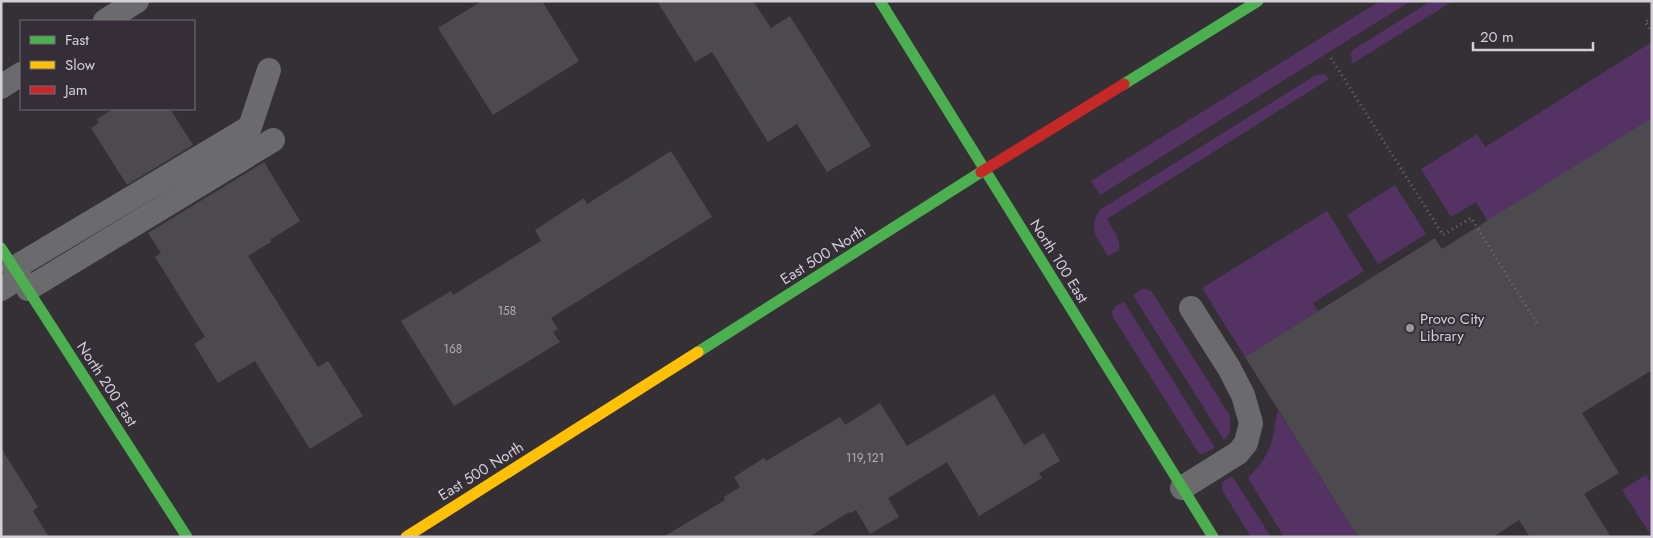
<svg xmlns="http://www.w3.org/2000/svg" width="1653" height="538" font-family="Jost,sans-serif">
  <rect width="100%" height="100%" fill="#343036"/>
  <g fill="#543364">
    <path d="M1380 1H1411L1100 195 1091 181Z"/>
    <path d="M1431 1H1453L1352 64 1351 54 1353 50Z"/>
    <path d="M1652 42V118L1517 268 1476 202 1451 217 1421 169 1477 134 1485 147Z"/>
    <path d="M1323 74 1326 75 1329 79 1107 219C1112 229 1121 238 1119 250L1108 256C1098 239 1086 228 1101 209L1316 75Z"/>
    <path d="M1395 185 1426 234 1378 264 1347 215Z"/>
    <path d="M1327 211 1364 271 1313 303 1318 311 1245 357 1202 288Z"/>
    <path d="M1142 289H1146L1152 292 1230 416V433L1224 440 1133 295Z"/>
    <path d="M1124 302 1215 448 1202 454 1198 452 1113 317 1112 312 1116 306Z"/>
    <path d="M1278 410 1358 537H1284L1248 478C1259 467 1269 454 1273 437 1275 428 1275 419 1278 410Z"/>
    <path d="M1646 475 1652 485V537L1622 490Z"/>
    <path d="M1232 476 1271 537H1251L1222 490V482Z"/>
  </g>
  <g fill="#4d4a4f">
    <path d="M482 1H542L579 61 493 115 438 28Z"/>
    <path d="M657 1H753L771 28 790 16 871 146 827 172 797 124 768 142 712 52 695 62Z"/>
    <path d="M114 109H170L193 145 127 185 91 128 99 123 97 119Z"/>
    <path d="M1652 118V370L1582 413 1619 473 1584 494 1611 537H1530L1519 520 1493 537H1358L1245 357 1435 238 1442 249Z"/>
    <path d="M671 151 712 217 551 318 558 329 553 332 560 342 454 406 401 321 451 291 453 295 541 241 535 230 584 198 587 204Z"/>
    <path d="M264 162 300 221 270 240 271 242 248 256 318 367 328 361 363 416 310 449 255 361 218 383 194 344 205 337 155 257 161 253 148 233Z"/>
    <path d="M994 394 1024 445 1044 433 1060 461 1039 473 1042 478 979 516 947 462 888 498 899 517 870 534 856 510 850 513 849 512 809 537H663L725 500 724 497 740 487 734 477 764 458 766 461 840 417 845 425 880 403 907 446Z"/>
    <path d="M1 448 38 507 33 511 49 537H1Z"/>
  </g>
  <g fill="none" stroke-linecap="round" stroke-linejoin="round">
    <g stroke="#6e6c6f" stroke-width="3" stroke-dasharray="1 4" stroke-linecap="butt">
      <path d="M1652 18 1645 22 1652 33"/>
      <path d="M1331 58 1443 235 1471 218 1538 325"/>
    </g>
    <g stroke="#6b6a6c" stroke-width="24">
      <path d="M105 21 137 1"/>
      <path d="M1 87 21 74"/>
      <path d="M14 268 250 127 269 70"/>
      <path d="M1 289 20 277"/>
      <path d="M28 289 273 140"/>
      <path d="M1182 488 1238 453 1246 443 1251 423 1243 395 1229 368 1191 308"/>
    </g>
    <g stroke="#4caf50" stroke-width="11">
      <path d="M880 1 1213 537"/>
      <path d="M1124 84 1258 1"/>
      <path d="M1 248 187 537"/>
      <path d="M698 352 981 172"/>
    </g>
    <path stroke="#ffc107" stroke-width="11" d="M406 537 698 352"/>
    <path stroke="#c62828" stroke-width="11" d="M981 172 1124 84"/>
  </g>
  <circle fill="#9c989f" stroke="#352e38" stroke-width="2" cx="1410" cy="328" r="5"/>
  <g text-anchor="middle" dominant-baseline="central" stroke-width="4" stroke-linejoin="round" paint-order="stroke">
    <g font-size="12" fill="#b2aeb5">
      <text x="507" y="311">158</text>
      <text x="453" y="349">168</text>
      <text x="865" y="458">119,121</text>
    </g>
    <g font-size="15" fill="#d4d0d7" stroke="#352e38">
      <text transform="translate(823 255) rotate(-32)">East 500 North</text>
      <text transform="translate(1059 261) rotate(58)">North 100 East</text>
      <text transform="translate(107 384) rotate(57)">North 200 East</text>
      <text transform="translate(481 471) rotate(-32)">East 500 North</text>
    </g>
    <g font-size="15" fill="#d4d0d7" stroke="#352e38" text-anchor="start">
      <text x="1420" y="319">Provo City<tspan x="1420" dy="17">Library</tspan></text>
    </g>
  </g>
  <rect width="1653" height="538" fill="none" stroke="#d4d0d7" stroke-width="5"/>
  <rect x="20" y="20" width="175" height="90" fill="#352e38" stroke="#756f78"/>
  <rect x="30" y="36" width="25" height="8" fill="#4caf50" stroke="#756f78"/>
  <text x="65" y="45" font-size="15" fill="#d4d0d7">Fast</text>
  <rect x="30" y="61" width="25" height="8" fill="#ffc107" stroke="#756f78"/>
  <text x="65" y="70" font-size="15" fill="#d4d0d7">Slow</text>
  <rect x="30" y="86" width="25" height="8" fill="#c62828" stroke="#756f78"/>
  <text x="65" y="95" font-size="15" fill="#d4d0d7">Jam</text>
  <path d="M1473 42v8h120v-8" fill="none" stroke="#d4d0d7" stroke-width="2.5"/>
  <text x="1480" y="42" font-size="15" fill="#d4d0d7" stroke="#352e38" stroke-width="4" paint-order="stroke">20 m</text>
</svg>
